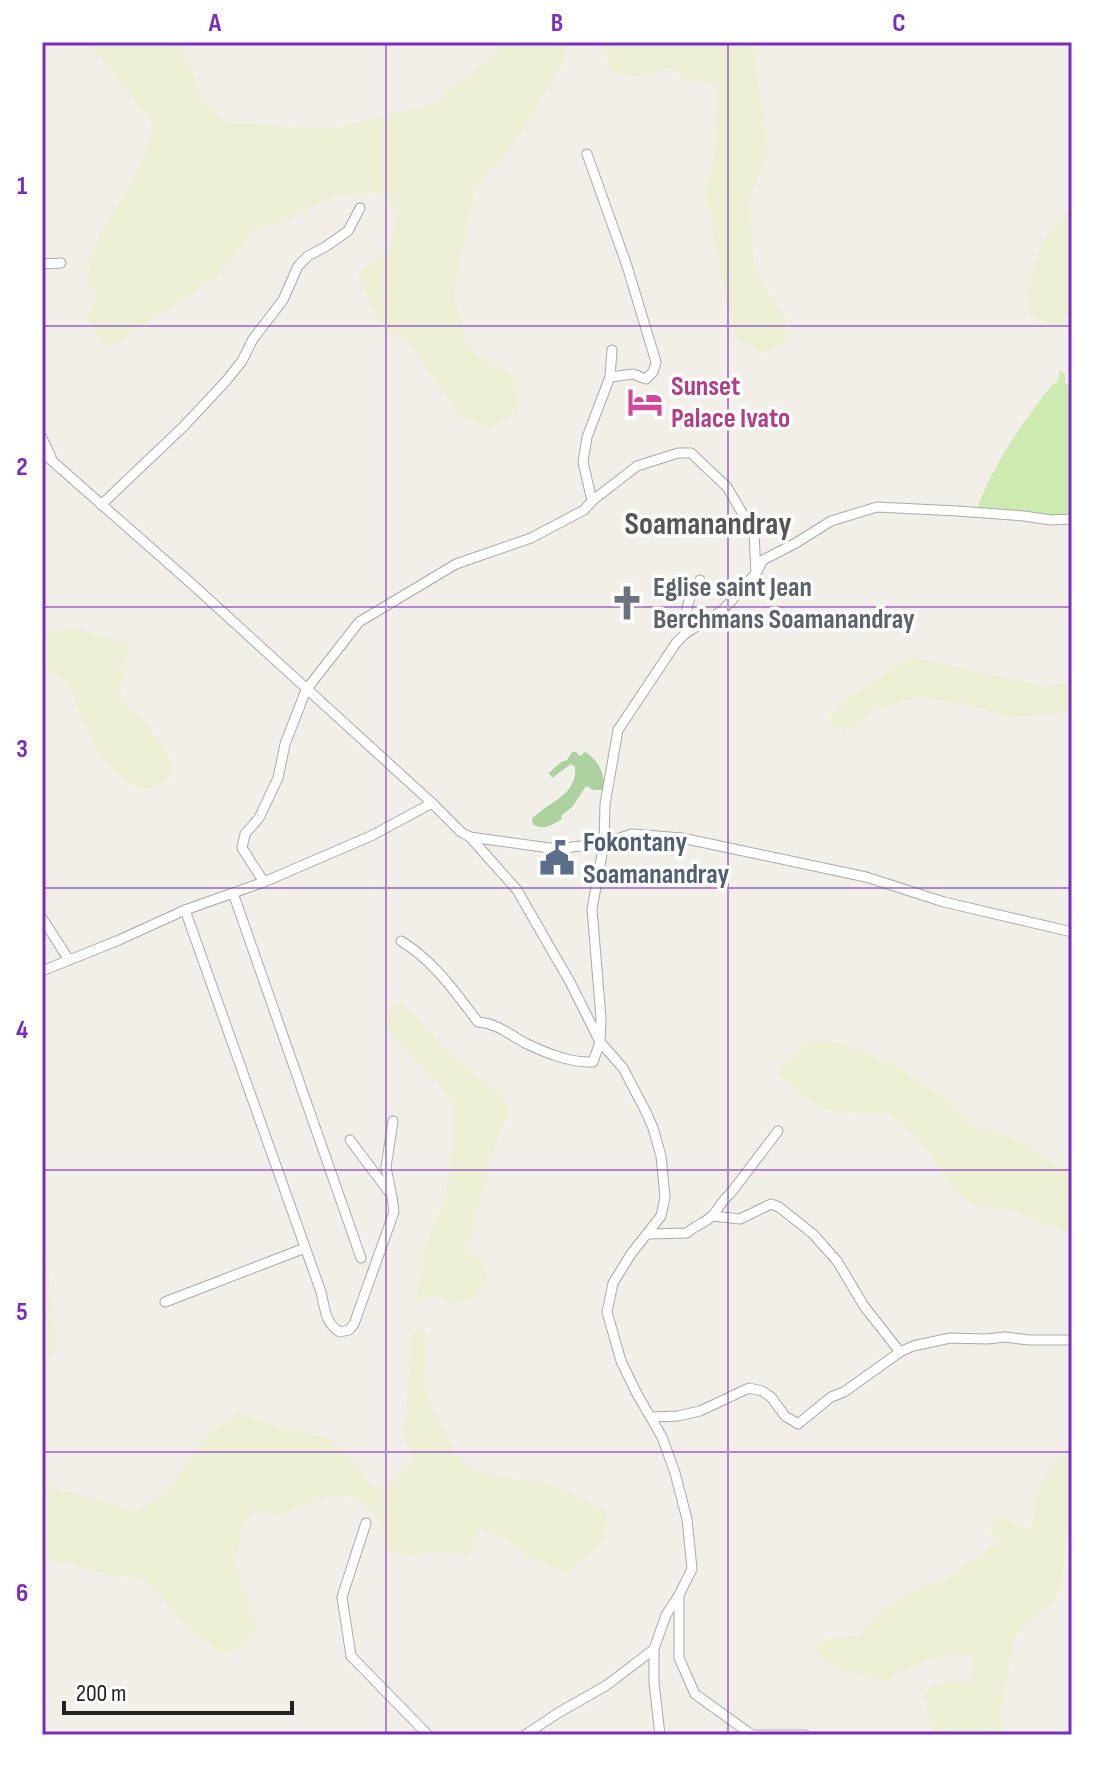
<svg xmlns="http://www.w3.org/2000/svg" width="1114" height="1777" font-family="'Sofia Sans Condensed',sans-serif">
  <rect width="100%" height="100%" fill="#f2efe9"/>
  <g fill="#eef0d5">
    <path d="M89 42H180L201 96 225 123 331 129 434 104 494 54 505 42H566L565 60 513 146 475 185 454 296 469 349 503 370 517 381 518 412 491 429 462 418 409 342 384 330 358 274 391 248 398 210 384 192 338 195 279 223 254 231 217 276 106 350 87 317 98 296 87 283 89 263 100 234 127 190 145 155 152 120 123 86Z"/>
    <path d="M603 42H753L765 122 767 157 749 198 754 269 786 319 787 342 764 354 736 341 720 275 705 190 715 144 717 94 712 84 681 78 673 67 631 77 610 70Z"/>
    <path d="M1072 203V311L1056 327 1029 316 1028 289 1041 244Z"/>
    <path d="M74 628 129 644 120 699 148 725 173 763 170 779 151 789 127 784 100 757 67 681 42 668V633Z"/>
    <path d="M911 657 1046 687 1072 681V713L1008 717 963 703 920 697 875 709 844 734 829 720 841 701Z"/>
    <path d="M393 1003 403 1006 414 1015 448 1053 500 1094 511 1111 499 1134 480 1203 465 1249 482 1262 488 1276 475 1297 451 1303 437 1295 415 1303 426 1242 445 1199 453 1149V1102L432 1075 392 1037 386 1020Z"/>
    <path d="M805 1042 841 1043 897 1066 948 1099 976 1129 994 1130 1015 1139 1072 1173V1233L1061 1231 1011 1211 976 1205 958 1194 919 1139 888 1114 851 1113 821 1108 795 1091 777 1071Z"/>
    <path d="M42 1244 46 1253 56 1343 42 1375Z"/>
    <path d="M420 1328 426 1333 427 1397 451 1445 470 1469 501 1477 547 1483 608 1513 602 1541 567 1574 531 1559 504 1538 481 1527 468 1554 435 1551 410 1555 384 1550 381 1524 371 1510 353 1497 326 1496 281 1516 254 1510 243 1527 235 1565 257 1631 242 1647 223 1654 195 1635 145 1579 116 1576 42 1558V1453L51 1487 140 1512 173 1483 211 1432 239 1412 285 1429 327 1438 342 1448 361 1470 374 1490 390 1483 414 1459 403 1437 407 1401 411 1331Z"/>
    <path d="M1072 1442V1518L1067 1537 1062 1584 1054 1601 1023 1627 1014 1640 1002 1707 1003 1728 1007 1735H937L933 1732 922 1691 945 1682H971L973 1667 970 1655 952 1654 931 1658 885 1682 838 1668 819 1656 816 1646 826 1639 859 1635 885 1609 924 1584 939 1583 1001 1541 990 1535 998 1515 1031 1529 1035 1497 1044 1476Z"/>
  </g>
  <path fill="#cdebb0" d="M1059 371 1065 373V382L1072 391V515L1043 517 976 510C991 473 1010 440 1034 409 1041 398 1048 388 1059 380Z"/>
  <path fill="#add19e" d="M572 752H576L580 756 585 752C599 760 605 774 604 790H594L586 786 573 806 561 816 562 819C552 825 543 831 533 824L532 819C545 803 578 796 575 767L571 764 552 778 549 773 561 762 567 760Z"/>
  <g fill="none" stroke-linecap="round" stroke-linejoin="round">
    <g stroke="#a9a9a9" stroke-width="11">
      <g id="minor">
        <path d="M587 154 627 266 656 362 653 372 646 379 633 374 610 377"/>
        <path d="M42 264 61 263"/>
        <path d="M42 438 51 457"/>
        <path d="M42 452 193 585 432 803 461 832 470 837 517 890 570 982 600 1042 623 1068 646 1112 653 1128 661 1156 665 1197 661 1216 631 1254 613 1283 607 1312 621 1361 637 1394 662 1437 675 1473 687 1519 692 1569 679 1595 666 1615 654 1649V1683L660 1735"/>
        <path d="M592 501 583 462 587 437 610 377 612 350"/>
        <path d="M101 505 184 426 226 381 242 361 253 339 283 300 298 266 308 256 325 247 348 231 360 208"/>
        <path d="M686 633C686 610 686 599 700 580"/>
        <path d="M470 837 557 849 604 843 605 804 618 730 676 643 686 633 723 610 756 573 763 560 796 543 831 521 877 507 957 511 1024 516 1051 520 1072 519"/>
        <path d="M264 882 242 848 245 834 259 818 278 778 285 744 306 690 359 622 456 564 531 538 584 510 592 501 637 466 678 453H691L727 487 754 533 756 573"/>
        <path d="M233 893 361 1258"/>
        <path d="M185 910 321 1292C325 1308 325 1324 340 1332L349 1330 354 1324 394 1212 392 1196 350 1140"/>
        <path d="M42 918 69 960"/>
        <path d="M401 941C434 961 455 992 478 1022 499 1024 508 1034 525 1043 546 1053 570 1063 593 1062L600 1042 601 1018 592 909 604 843 632 834 682 838 866 877 944 902 1072 932"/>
        <path d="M42 971 119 940 185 910 264 882 373 835 432 803"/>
        <path d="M391 1192 386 1167 393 1121"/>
        <path d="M712 1216 740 1219 771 1204 779 1207 813 1234 837 1261 864 1306 900 1352"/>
        <path d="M647 1234 687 1233C694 1226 705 1223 712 1216 719 1209 720 1202 730 1194L778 1131"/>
        <path d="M165 1302 305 1248"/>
        <path d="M652 1417 678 1416 700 1411 749 1388 762 1391 771 1397 785 1416 798 1424 831 1397 844 1392 900 1352 913 1346 950 1338 987 1339 1005 1337 1029 1340H1072"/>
        <path d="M366 1523 342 1597 351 1656 428 1735"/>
        <path d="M679 1595V1658L695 1694 752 1735H805"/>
        <path d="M525 1735 558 1713 607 1685 654 1649"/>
      </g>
    </g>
    <use href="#minor" stroke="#fff" stroke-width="9"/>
  </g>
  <path fill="none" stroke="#7b2cbf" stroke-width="2" stroke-opacity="0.55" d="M386 42V1735M728 42V1735M42 326H1072M42 607H1072M42 888H1072M42 1170H1072M42 1452H1072"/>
  <defs>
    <g id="hotel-bare" transform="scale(2.76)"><path d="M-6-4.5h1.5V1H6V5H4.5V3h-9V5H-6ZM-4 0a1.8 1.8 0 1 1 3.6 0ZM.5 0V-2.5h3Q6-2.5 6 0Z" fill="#d1479c" stroke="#fff" stroke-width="2.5" paint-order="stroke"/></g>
    <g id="church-bare" transform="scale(2.76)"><path d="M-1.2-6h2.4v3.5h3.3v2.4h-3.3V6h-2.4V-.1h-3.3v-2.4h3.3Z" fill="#6b7280" stroke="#fff" stroke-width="2.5" paint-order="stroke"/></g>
    <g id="civic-bare" transform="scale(2.76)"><path d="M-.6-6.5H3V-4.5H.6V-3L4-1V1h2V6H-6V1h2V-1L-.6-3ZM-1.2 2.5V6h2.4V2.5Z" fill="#5c6f8a" stroke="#fff" stroke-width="2.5" paint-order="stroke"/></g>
  </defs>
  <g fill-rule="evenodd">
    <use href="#hotel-bare" x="645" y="402"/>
    <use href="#church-bare" x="627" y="603"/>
    <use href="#civic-bare" x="557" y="858"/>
  </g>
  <g text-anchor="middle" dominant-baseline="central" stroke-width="7" stroke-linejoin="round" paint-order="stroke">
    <g font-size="28" font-weight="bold" fill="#b23c85" stroke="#fff" text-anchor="start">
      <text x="671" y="386">Sunset<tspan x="671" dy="32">Palace Ivato</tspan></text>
    </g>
    <g font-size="28" font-weight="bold" fill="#5b616d" stroke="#fff" text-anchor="start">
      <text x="653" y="587">Eglise saint Jean<tspan x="653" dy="32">Berchmans Soamanandray</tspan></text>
    </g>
    <g font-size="28" font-weight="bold" fill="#4e5e75" stroke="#fff" text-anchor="start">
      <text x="583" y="842">Fokontany<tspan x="583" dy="32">Soamanandray</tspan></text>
    </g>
    <g font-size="32" font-weight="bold" fill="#555" stroke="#fff">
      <text x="708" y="524">Soamanandray</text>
    </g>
  </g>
  <rect width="1114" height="1777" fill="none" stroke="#ffffff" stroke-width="88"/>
  <path d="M64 1701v12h228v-12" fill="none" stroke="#222222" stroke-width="4"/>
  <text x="76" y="1701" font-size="24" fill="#222222" stroke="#ffffff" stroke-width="6" paint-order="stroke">200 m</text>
  <rect x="44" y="44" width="1026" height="1689" fill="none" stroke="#7b2cbf" stroke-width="3"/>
  <g font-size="26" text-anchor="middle" font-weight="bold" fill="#7b2cbf">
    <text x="215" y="31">A</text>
    <text x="557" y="31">B</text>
    <text x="899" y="31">C</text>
    <text x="22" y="194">1</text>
    <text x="22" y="475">2</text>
    <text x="22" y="757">3</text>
    <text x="22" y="1038">4</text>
    <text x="22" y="1320">5</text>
    <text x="22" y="1601">6</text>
  </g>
</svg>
